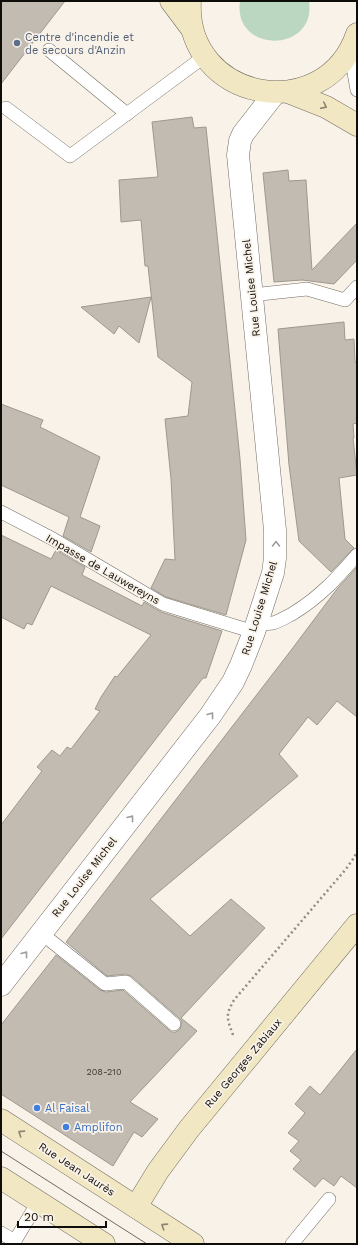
<svg xmlns="http://www.w3.org/2000/svg" width="358" height="1245" viewBox="0 0 358 1245" font-family="'Work Sans',sans-serif">
  <style>
    .green { fill: #bcd7c1 }
    .building { fill: #c2bbb2; stroke: #9f988f }
    .lines { fill: none; stroke-linecap: round; stroke-linejoin: round }
    .lane-casing { stroke: #726c64; stroke-width: 14 }
    .street-casing { stroke: #726c64; stroke-width: 23 }
    .secondary-casing { stroke: #726c64; stroke-width: 23 }
    .path { stroke: #918c84; stroke-width: 2.5; stroke-dasharray: 2 3; stroke-linecap: butt }
    .lane { stroke: #fff; stroke-width: 13 }
    .street { stroke: #fff; stroke-width: 22 }
    .secondary { stroke: #f2e7c3; stroke-width: 22 }
    .tram { stroke: #6e6a64; stroke-width: 1 }
    .oneway { stroke: #8c856f }
    .oneway2 { stroke: #9f9e9d }
    .service-dot { fill: #5c6f8a; stroke: #f9f2e8; stroke-width: 1.5 }
    .shop-dot { fill: #3f7fe0; stroke: #f9f2e8; stroke-width: 1.5 }
    .labels { text-anchor: middle; stroke-width: 3.5; stroke-linejoin: round; paint-order: stroke }
    .number-label { font-size: 9px; fill: #3c3833 }
    .service-label { font-size: 11px; fill: #4e5e75; stroke: #f9f2e8; text-anchor: start }
    .street-label { font-size: 11px; fill: #0f0d09; stroke: #f9f2e8 }
    .shop-label { font-size: 11px; fill: #366cbe; stroke: #f9f2e8; text-anchor: start }
  </style>
  <rect width="100%" height="100%" fill="#f9f2e8"/>
  <path class="green" d="M 240,1 L 309,1 C 317,54 232,54 240,1 Z"/>
  <g class="building">
    <path d="M 1,1 L 65,1 L 1,84 Z"/>
    <path d="M 192,117 L 194,128 L 206,127 L 240,459 L 246,540 L 226,615 L 166,597 L 151,588 L 165,559 L 175,560 L 171,479 L 165,419 L 188,416 L 192,382 L 158,357 L 148,266 L 145,266 L 141,220 L 121,222 L 119,180 L 158,177 L 152,122 Z"/>
    <path d="M 288,170 L 289,181 L 306,180 L 312,270 L 357,223 L 357,260 L 334,284 L 302,280 L 274,282 L 263,173 Z"/>
    <path d="M 151,297 L 139,343 L 119,326 L 114,334 L 81,307 Z"/>
    <path d="M 344,322 L 345,340 L 354,339 L 355,362 L 357,362 L 357,423 L 353,424 L 354,438 L 353,438 L 357,475 L 339,478 L 345,539 L 354,548 L 331,572 L 299,541 L 289,465 L 278,329 Z"/>
    <path d="M 1,404 L 43,420 L 40,427 L 100,457 L 80,517 L 100,526 L 91,552 L 63,536 L 69,517 L 1,485 Z"/>
    <path d="M 1,535 L 51,559 L 56,550 L 85,567 L 82,575 L 142,606 L 144,602 L 161,612 L 222,631 L 206,678 L 203,678 L 1,939 L 1,825 L 42,771 L 37,767 L 52,750 L 60,756 L 67,747 L 71,749 L 100,711 L 95,709 L 101,697 L 115,676 L 117,677 L 151,635 L 51,586 L 32,625 L 27,623 L 24,629 L 1,617 Z"/>
    <path d="M 357,567 L 357,717 L 337,701 L 317,725 L 308,717 L 279,754 L 298,776 L 150,899 L 190,936 L 231,899 L 265,928 L 181,1018 L 197,1031 L 130,1102 L 158,1119 L 142,1137 L 134,1132 L 113,1166 L 1,1094 L 1,1025 L 56,955 L 100,990 L 106,992 L 123,990 L 169,1030 L 172,1032 L 176,1032 L 180,1029 L 182,1022 L 179,1018 L 131,976 L 126,974 L 107,976 L 66,942 L 292,649 L 337,589 Z"/>
    <path d="M 357,1049 L 357,1188 L 341,1176 L 334,1186 L 323,1178 L 315,1187 L 293,1169 L 301,1160 L 290,1151 L 299,1141 L 288,1133 L 305,1113 L 295,1104 L 310,1086 L 320,1095 Z"/>
  </g>
  <g class="lines">
    <defs>
      <g id="lane">
        <path d="M 49,50 L 127,114"/>
        <path d="M 350,50 L 357,90"/>
        <path d="M 6,108 L 70,156 L 205,56"/>
        <path d="M 251,295 L 307,289 L 345,300 L 357,287"/>
        <path d="M 1,512 L 53,539 L 163,604 L 254,632"/>
        <path d="M 257,623 C 263,623 267,624 273,623 C 280,621 286,617 292,614 C 320,597 336,579 357,555"/>
        <path d="M 41,933 L 105,984 L 126,982 L 174,1024"/>
        <path d="M 1,1233 L 15,1241"/>
        <path d="M 13,1244 L 38,1202"/>
        <path d="M 292,1244 L 329,1199"/>
      </g>
      <path id="street" d="M 1,985 L 210,716 L 233,682 L 241,665 L 254,632 L 273,573 L 275,558 L 275,530 L 238,155 L 240,141 L 243,134 L 275,93"/>
      <g id="secondary">
        <path d="M 171,1 L 192,29"/>
        <path d="M 190,1 C 184,101 325,128 357,34"/>
        <path d="M 288,92 L 326,107 L 357,125"/>
        <path d="M 1,1120 L 193,1244"/>
        <path d="M 1,1178 L 104,1244"/>
        <path d="M 136,1207 L 158,1171 L 189,1129 L 357,925"/>
      </g>
    </defs>
    <use href="#lane" class="lane-casing"/>
    <use href="#street" class="street-casing"/>
    <use href="#secondary" class="secondary-casing"/>
    <path class="path" d="M 233,1035 C 227,1018 225,1016 234,1000 L 346,869 L 353,859 L 357,852"/>
    <use href="#lane" class="lane"/>
    <use href="#street" class="street"/>
    <use href="#secondary" class="secondary"/>
    <path class="tram" d="M 1,1151 L 147,1244"/>
  </g>
  <defs><path id="oneway-chevron" d="M-2-3.5L2.5 0L-2 3.5" fill="none" stroke-width="1.6" stroke-linecap="round" stroke-linejoin="round"/></defs>
  <g class="oneway">
    <use href="#oneway-chevron" transform="translate(324 106) rotate(26)"/>
    <use href="#oneway-chevron" transform="translate(21 1133) rotate(-147)"/>
    <use href="#oneway-chevron" transform="translate(164 1226) rotate(-147)"/>
  </g>
  <g class="oneway2">
    <use href="#oneway-chevron" transform="translate(276 544) rotate(-90)"/>
    <use href="#oneway-chevron" transform="translate(211 715) rotate(-53)"/>
    <use href="#oneway-chevron" transform="translate(131 818) rotate(-52)"/>
    <use href="#oneway-chevron" transform="translate(25 954) rotate(-52)"/>
  </g>
  <circle class="service-dot" cx="17" cy="43" r="4"/>
  <g class="shop-dot">
    <circle cx="37" cy="1108" r="4"/>
    <circle cx="66" cy="1127" r="4"/>
  </g>
  <g class="labels">
    <g class="number-label">
      <text x="104" y="1075">208-210</text>
    </g>
    <g class="service-label">
      <text x="25" y="41">Centre d'incendie et<tspan x="25" dy="13">de secours d'Anzin</tspan></text>
    </g>
    <g class="street-label">
      <text transform="translate(251 288) rotate(-96)" y="4">Rue Louise Michel</text>
      <text transform="translate(103 569) rotate(30)" y="4">Impasse de Lauwereyns</text>
      <text transform="translate(259 608) rotate(-73)" y="4">Rue Louise Michel</text>
      <text transform="translate(84 877) rotate(-52)" y="4">Rue Louise Michel</text>
      <text transform="translate(243 1063) rotate(-50)" y="4">Rue Georges Zabiaux</text>
      <text transform="translate(77 1169) rotate(33)" y="4">Rue Jean Jaurès</text>
    </g>
    <g class="shop-label">
      <text x="45" y="1112">Al Faisal</text>
      <text x="74" y="1131">Amplifon</text>
    </g>
  </g>
  <rect width="358" height="1245" fill="none" stroke="#0f0d09" stroke-width="4"/>
  <path d="M18 1221v6h88v-6" fill="none" stroke="#0f0d09" stroke-width="2"/>
  <text x="24" y="1221" font-size="12" fill="#0f0d09" stroke="#f9f2e8" stroke-width="3" paint-order="stroke">20 m</text>
</svg>
